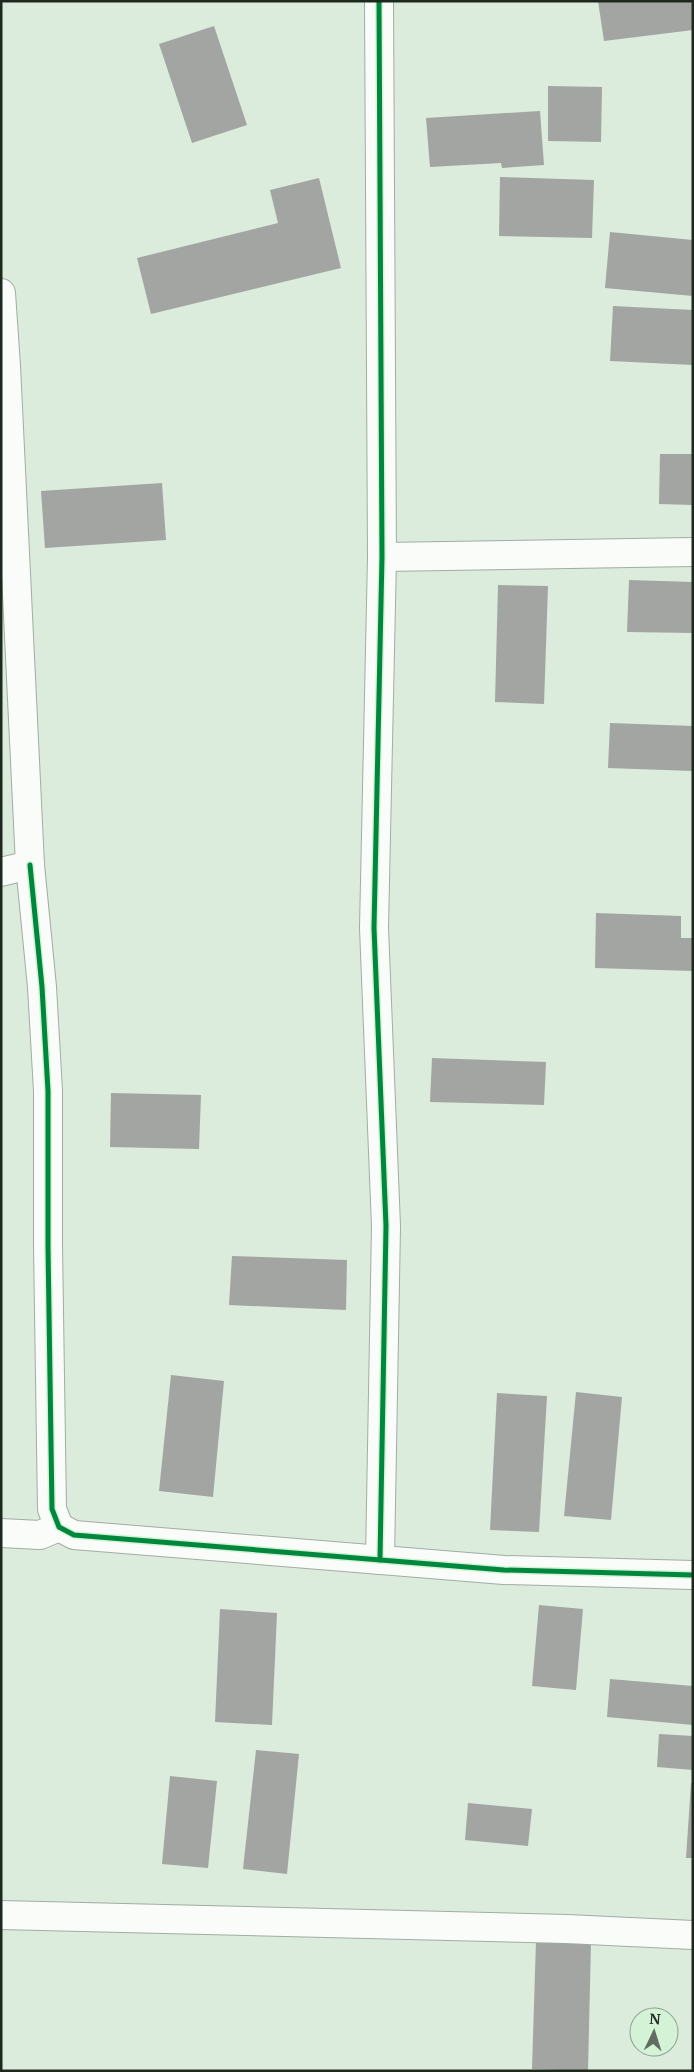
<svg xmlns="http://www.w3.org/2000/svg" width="694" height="2072" viewBox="0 0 694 2072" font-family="Merriweather,serif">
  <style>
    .building { fill: #a3a5a2 }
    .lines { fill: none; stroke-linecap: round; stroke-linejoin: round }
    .minor-casing { stroke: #a1ada2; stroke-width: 30 }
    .minor { stroke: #fafcfa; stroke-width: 28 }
    .cycleway-casing { stroke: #d4f2d6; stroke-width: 8 }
    .cycleway { stroke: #00873e; stroke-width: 5 }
  </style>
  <rect width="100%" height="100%" fill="#dbebdc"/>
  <g class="building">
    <path d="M 598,1 L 693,1 L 693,30 L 604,41 Z"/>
    <path d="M 214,26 L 247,125 L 192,143 L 159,44 Z"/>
    <path d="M 548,86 L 602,87 L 601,142 L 548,141 Z"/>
    <path d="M 540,111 L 544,165 L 502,168 L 501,163 L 430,167 L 426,118 Z"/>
    <path d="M 500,177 L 594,180 L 592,238 L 499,236 Z"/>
    <path d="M 319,178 L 341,268 L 151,314 L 137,258 L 278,223 L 270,190 Z"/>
    <path d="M 610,232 L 693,240 L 693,296 L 605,288 Z"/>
    <path d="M 613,306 L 693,310 L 693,365 L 610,361 Z"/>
    <path d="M 660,454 L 693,454 L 693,505 L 659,504 Z"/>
    <path d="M 162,483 L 166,540 L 45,548 L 41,491 Z"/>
    <path d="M 629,580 L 693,582 L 693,633 L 627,632 Z"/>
    <path d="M 498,585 L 548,586 L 544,704 L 495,702 Z"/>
    <path d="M 610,723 L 693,726 L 693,771 L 608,768 Z"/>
    <path d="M 596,913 L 681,916 L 681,938 L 693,938 L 693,971 L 595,968 Z"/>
    <path d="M 432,1058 L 546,1062 L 544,1105 L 430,1102 Z"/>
    <path d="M 111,1093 L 201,1095 L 199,1149 L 110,1147 Z"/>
    <path d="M 232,1256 L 347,1260 L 346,1310 L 229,1305 Z"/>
    <path d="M 171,1375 L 224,1381 L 213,1497 L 159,1491 Z"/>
    <path d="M 576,1392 L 622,1397 L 611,1520 L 564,1516 Z"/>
    <path d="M 497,1393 L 547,1396 L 539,1532 L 490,1530 Z"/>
    <path d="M 539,1605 L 583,1609 L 576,1690 L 532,1686 Z"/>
    <path d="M 220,1609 L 277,1613 L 272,1725 L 215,1722 Z"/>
    <path d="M 610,1679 L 693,1686 L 693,1725 L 607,1717 Z"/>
    <path d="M 659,1734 L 693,1736 L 693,1770 L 657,1767 Z"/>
    <path d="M 256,1750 L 299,1754 L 287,1874 L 243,1869 Z"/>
    <path d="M 170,1776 L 217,1781 L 208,1868 L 162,1864 Z"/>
    <path d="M 691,1783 L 693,1783 L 693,1858 L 686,1858 Z"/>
    <path d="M 468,1803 L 532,1809 L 528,1846 L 465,1840 Z"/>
    <path d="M 536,1940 L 591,1942 L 588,2071 L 532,2069 Z"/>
  </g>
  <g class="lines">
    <defs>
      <g id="minor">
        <path d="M 379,1 L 382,557 L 374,928 L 386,1226 L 380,1560"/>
        <path d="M 1,293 L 6,366 L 30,865 L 1,872"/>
        <path d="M 382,557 L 693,552"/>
        <path d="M 30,865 L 42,987 L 48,1091 L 48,1246 L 52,1509 L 59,1527 L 74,1535 L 504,1570 L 693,1575"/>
        <path d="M 1,1533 L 40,1535 L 59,1527"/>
        <path d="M 1,1915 L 567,1929 L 693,1935"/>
      </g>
    </defs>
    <use href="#minor" class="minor-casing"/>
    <use href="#minor" class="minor"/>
    <defs>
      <g id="cycleway">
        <path d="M 379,1 L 382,557 L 374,928 L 386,1226 L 380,1560"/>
        <path d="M 30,865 L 42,987 L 48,1091 L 48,1246 L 52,1509 L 59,1527 L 74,1535 L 504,1570 L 693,1575"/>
      </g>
    </defs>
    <use href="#cycleway" class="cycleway-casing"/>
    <use href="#cycleway" class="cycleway"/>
  </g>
  <rect width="694" height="2072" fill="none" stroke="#1e291e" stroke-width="5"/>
  <g transform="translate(654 2032) rotate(4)"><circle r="24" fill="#d4f2d6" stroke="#8ba28c"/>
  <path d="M0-4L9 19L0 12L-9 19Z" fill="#606d60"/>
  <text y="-8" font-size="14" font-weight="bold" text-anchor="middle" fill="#1e291e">N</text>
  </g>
</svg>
